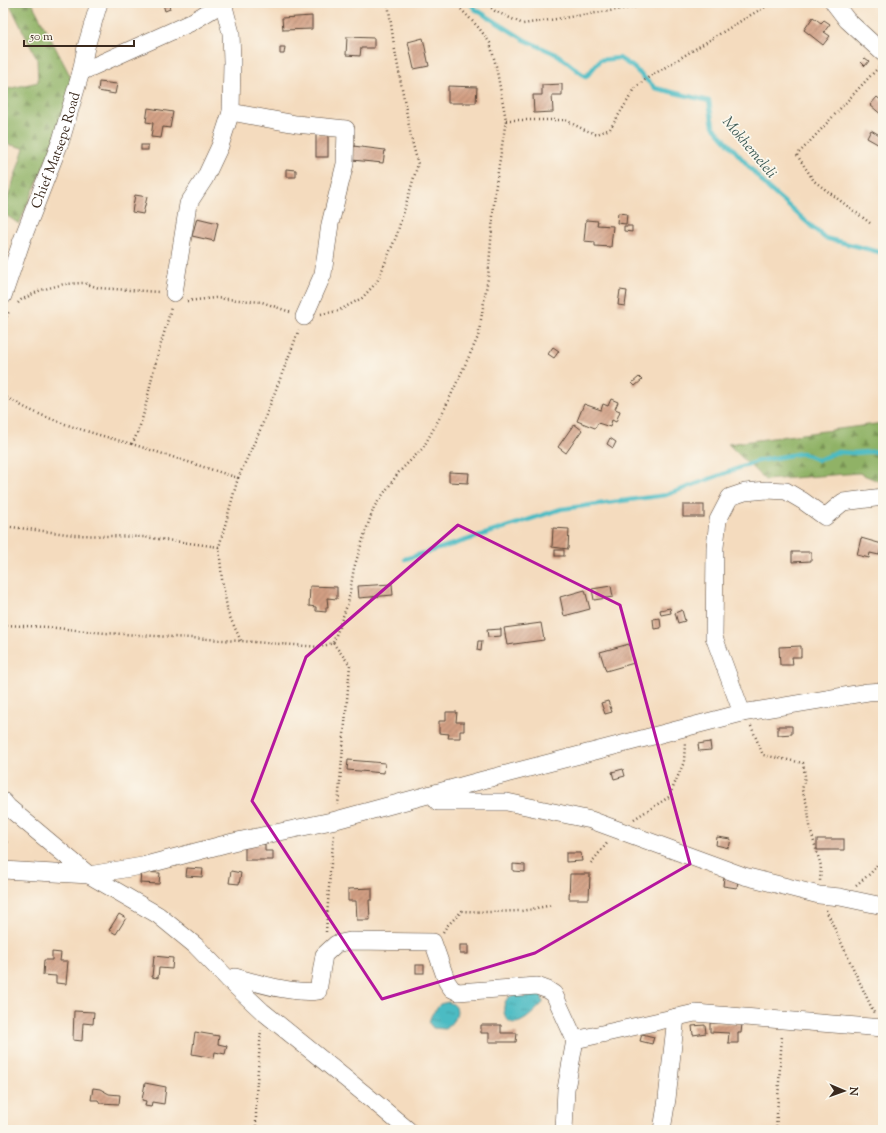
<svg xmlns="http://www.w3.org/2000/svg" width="886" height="1133" viewBox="0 0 886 1133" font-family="'Sorts Mill Goudy',serif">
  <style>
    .forest { fill: url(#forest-firs); stroke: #666e42 }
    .water { fill: url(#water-ripples); stroke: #447270 }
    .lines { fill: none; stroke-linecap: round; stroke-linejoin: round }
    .stream { stroke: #4cbbc3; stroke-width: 4.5 }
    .building { fill: url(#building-hatch) }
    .minor-casing { stroke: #574536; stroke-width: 18 }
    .path { stroke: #574536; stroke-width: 2.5; stroke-dasharray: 1 3; stroke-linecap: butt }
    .minor { stroke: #fff; stroke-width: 17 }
    .marked { fill: none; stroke: #b5179e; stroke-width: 3; stroke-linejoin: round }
    .labels { text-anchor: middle; stroke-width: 3.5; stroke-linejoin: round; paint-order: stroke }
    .street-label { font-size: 14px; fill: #3b2a1e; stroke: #fbf7ec }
    .water-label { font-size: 15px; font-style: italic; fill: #415d58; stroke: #fbf7ec }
  </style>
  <defs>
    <pattern id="forest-firs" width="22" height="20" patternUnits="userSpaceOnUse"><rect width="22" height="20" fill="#90b266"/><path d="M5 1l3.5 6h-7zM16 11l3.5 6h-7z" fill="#779153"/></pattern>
    <pattern id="water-ripples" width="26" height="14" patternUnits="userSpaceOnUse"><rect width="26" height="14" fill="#4cbbc3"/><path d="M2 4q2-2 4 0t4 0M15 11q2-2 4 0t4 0" fill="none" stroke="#40989e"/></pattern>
    <pattern id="building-hatch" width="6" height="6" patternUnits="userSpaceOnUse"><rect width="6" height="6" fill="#d29f83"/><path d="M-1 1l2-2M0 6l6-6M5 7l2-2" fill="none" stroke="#ac826b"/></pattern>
  </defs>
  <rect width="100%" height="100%" fill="#fbf7ec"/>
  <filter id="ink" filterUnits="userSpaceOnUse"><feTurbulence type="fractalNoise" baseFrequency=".025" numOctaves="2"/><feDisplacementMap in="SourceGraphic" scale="8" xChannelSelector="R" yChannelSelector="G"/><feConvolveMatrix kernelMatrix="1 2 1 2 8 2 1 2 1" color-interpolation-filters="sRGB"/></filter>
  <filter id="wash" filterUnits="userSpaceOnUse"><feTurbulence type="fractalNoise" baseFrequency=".012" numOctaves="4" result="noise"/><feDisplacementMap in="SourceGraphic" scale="16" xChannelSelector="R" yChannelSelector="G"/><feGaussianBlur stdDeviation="0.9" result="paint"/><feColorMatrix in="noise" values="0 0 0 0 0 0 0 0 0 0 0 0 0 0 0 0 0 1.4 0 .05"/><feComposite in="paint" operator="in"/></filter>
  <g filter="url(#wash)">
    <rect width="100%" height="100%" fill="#f4dbbe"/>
    <g class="forest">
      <path d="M 9,3 L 32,3 L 74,83 L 52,148 L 19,224 L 3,213 L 24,148 L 3,143 L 3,90 L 38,82 L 37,59 Z"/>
      <path d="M 883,423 L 883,483 L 859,473 L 765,480 L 728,444 Z"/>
    </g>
    <g class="water">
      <path d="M 533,992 L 542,996 L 543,1003 C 536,1009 527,1021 516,1023 C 503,1024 500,1004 509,997 C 515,993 526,993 533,992 Z"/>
      <path d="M 448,1002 C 465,1007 454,1022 445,1029 L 433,1028 L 429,1023 C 431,1012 435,1012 440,1004 Z"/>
    </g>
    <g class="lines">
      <g class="stream">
        <path d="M 470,3 L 475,9 L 525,40 L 558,55 L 586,77 L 600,60 L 619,58 L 633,67 L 655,88 L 709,101 L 713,126 L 768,188 L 825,238 L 883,253"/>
        <path d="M 405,559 L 467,540 L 561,509 L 666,495 L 758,461 L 802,453 L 818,460 L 837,452 L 854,453 L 883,451"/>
      </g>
    </g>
    <g id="blocks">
      <g class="building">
        <path d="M 166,3 L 168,3 L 170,9 L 165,11 L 163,4 Z"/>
        <path d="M 312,16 L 312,29 L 283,30 L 282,18 Z"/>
        <path d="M 813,17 L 821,23 L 824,20 L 830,24 L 824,32 L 830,36 L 823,45 L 804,30 Z"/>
        <path d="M 347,37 L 374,38 L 374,48 L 361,48 L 360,56 L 346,55 Z"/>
        <path d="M 423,38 L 429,66 L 414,69 L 408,42 Z"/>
        <path d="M 280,47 L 285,47 L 284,54 L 280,54 Z"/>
        <path d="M 865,58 L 869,61 L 865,66 L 861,62 Z"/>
        <path d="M 99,82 L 117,84 L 115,94 L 98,91 Z"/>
        <path d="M 562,84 L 562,95 L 552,95 L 553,112 L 534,113 L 533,95 L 542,95 L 542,85 Z"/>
        <path d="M 448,86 L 477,87 L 476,103 L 448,103 Z"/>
        <path d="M 877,97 L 883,102 L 883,116 L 870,105 Z"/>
        <path d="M 148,108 L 173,112 L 170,128 L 163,127 L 161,138 L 151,137 L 153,123 L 146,122 Z"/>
        <path d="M 871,130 L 883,137 L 883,147 L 867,138 Z"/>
        <rect x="316" y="134" width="12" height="23"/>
        <rect x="141" y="145" width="7" height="5"/>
        <path d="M 353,146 L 385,150 L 383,163 L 352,160 Z"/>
        <path d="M 286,169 L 296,170 L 296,177 L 286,177 Z"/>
        <path d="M 135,195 L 147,197 L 143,214 L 132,212 Z"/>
        <path d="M 618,213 L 627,214 L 626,224 L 617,223 Z"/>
        <path d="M 197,218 L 218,223 L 214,241 L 192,236 Z"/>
        <path d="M 586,220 L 598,221 L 597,225 L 613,226 L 611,247 L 595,246 L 595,242 L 584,241 Z"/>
        <path d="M 624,226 L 632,226 L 632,232 L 624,231 Z"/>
        <path d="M 620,290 L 627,291 L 625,306 L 618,305 Z"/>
        <path d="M 553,347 L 559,351 L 554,358 L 548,354 Z"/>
        <path d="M 639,377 L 642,380 L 635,386 L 632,383 Z"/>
        <path d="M 611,399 L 618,402 L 615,409 L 620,411 L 616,422 L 612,420 L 610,427 L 598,423 L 595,428 L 577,421 L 584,404 L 601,410 L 603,404 L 608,406 Z"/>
        <path d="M 574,424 L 582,430 L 566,453 L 558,447 Z"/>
        <path d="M 610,438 L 616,442 L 613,448 L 607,444 Z"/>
        <path d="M 449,472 L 469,473 L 468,483 L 449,482 Z"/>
        <rect x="683" y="505" width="21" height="12"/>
        <path d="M 553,528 L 569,529 L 568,549 L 552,547 Z"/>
        <path d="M 861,538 L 882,544 L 879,555 L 870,553 L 869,558 L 857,555 Z"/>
        <rect x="555" y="550" width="9" height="6"/>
        <path d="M 792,552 L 811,552 L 811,561 L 792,562 Z"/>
        <path d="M 392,584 L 393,595 L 359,598 L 358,586 Z"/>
        <path d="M 310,586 L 337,587 L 337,599 L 327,598 L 328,607 L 326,607 L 326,612 L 316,611 L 316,607 L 309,606 Z"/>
        <path d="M 611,586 L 613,597 L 594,600 L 592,589 Z"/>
        <path d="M 585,590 L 590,609 L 564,616 L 560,597 Z"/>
        <path d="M 670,608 L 671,613 L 661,615 L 660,610 Z"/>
        <path d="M 682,610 L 685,621 L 678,623 L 675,613 Z"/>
        <path d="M 660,618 L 661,628 L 654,629 L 653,619 Z"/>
        <path d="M 541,623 L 544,640 L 507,645 L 504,628 Z"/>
        <path d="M 501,629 L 501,636 L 488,637 L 487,630 Z"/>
        <path d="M 478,641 L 482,641 L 481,651 L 477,650 Z"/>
        <path d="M 629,644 L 634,663 L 606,671 L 600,652 Z"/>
        <path d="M 801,646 L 801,657 L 792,657 L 793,665 L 780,665 L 779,647 Z"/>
        <path d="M 608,701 L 612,712 L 605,714 L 601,703 Z"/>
        <path d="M 446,712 L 457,712 L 456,722 L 464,722 L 464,731 L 460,731 L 460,738 L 448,738 L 449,734 L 439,733 L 439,721 L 446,721 Z"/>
        <path d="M 778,726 L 792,726 L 792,734 L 778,735 Z"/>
        <path d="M 710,742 L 711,750 L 699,751 L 698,744 Z"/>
        <path d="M 348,760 L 385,763 L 384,773 L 347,770 Z"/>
        <path d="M 623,769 L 625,776 L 614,779 L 612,772 Z"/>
        <path d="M 717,837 L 731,839 L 729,848 L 716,845 Z"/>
        <rect x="817" y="839" width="27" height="11"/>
        <rect x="3" y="842" width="4" height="8"/>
        <path d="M 265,844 L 265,851 L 273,851 L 273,860 L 245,860 L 245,845 Z"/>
        <path d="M 566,853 L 581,853 L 582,861 L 566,862 Z"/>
        <path d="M 513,864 L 525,865 L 525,872 L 513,871 Z"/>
        <path d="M 187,868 L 203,869 L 202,877 L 186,876 Z"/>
        <path d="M 231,871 L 241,873 L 239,884 L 229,883 Z"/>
        <path d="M 141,872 L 160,873 L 159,884 L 140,883 Z"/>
        <path d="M 570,874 L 590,874 L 589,899 L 569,899 Z"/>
        <path d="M 724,877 L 738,879 L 737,888 L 723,886 Z"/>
        <path d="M 372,888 L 372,900 L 369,900 L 370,920 L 357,920 L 356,901 L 348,901 L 348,889 Z"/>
        <path d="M 119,914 L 126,918 L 116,934 L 109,930 Z"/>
        <rect x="460" y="945" width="8" height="9"/>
        <path d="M 52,952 L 61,953 L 60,961 L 68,961 L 66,984 L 56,983 L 56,976 L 43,975 L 44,960 L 52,960 Z"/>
        <path d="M 154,956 L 173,958 L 172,969 L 159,968 L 158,978 L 152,977 Z"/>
        <rect x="416" y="965" width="8" height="8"/>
        <path d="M 74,1011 L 94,1012 L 93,1024 L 83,1023 L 82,1041 L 73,1040 Z"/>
        <path d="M 710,1023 L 742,1024 L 741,1033 L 738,1033 L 738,1043 L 728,1043 L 729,1033 L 710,1032 Z"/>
        <path d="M 481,1025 L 501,1025 L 501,1033 L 517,1033 L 516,1042 L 489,1042 L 489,1033 L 481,1033 Z"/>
        <path d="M 705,1025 L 706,1033 L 693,1035 L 692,1026 Z"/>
        <path d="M 195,1032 L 219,1036 L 218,1044 L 227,1046 L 225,1054 L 215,1052 L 214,1058 L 192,1054 Z"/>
        <path d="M 642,1034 L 654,1037 L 652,1044 L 640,1041 Z"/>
        <path d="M 145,1083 L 166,1087 L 164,1104 L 152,1102 L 151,1107 L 145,1106 L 146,1101 L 142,1100 Z"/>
        <path d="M 93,1088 L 100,1089 L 109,1094 L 120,1095 L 119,1104 L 100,1103 L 98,1100 L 91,1100 Z"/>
      </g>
    </g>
  </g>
  <g filter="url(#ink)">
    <use href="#blocks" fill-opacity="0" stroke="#574536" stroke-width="1"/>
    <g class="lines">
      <defs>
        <g id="minor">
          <path d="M 834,3 L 847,20 L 883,53"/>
          <path d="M 81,72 L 190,23 L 223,3"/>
          <path d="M 231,112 L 296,124 L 346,129 L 345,164 L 330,224 L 323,274 L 304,317"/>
          <path d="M 174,293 L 188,204 L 205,178 L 220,146 L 231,112 L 232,62 L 231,33 L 223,3"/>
          <path id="s1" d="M 3,296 L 22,240 L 61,140 L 81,72 L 86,47 L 99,3"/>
          <path d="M 742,713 L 714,637 L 715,547 L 718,520 L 730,497 L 745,492 L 767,490 L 786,491 L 803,501 L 825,517 L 843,502 L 883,497"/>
          <path d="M 433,794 L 438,802 L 507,802 L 591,820 L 744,876 L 819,895 L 840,897 L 883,906"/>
          <path d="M 3,801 L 8,807 L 89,875 L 158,915 L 196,946 L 229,980 L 262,1011 L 377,1104 L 408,1130"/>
          <path d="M 3,870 L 89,875 L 142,866 L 233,842 L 336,820 L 483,780 L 742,713 L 868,692 L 883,691"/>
          <path d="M 229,980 L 235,977 C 261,984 293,994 318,991 L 324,955 L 336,944 L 350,941 L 433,942 L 447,982 L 452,989 L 458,992 L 537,986 L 548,990 L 554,994 L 575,1040"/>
          <path d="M 564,1130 L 566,1089 L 575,1040 L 695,1013 L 883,1028"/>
          <path d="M 662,1130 L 667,1099 L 676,1017"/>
        </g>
      </defs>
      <use href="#minor" class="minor-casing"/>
      <g class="path">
        <path d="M 485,3 L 495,11 L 523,24 L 662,3"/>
        <path d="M 506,120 L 565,120 L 585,130 L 597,134 L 610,129 L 636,87 L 646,79 L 749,16 L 772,3"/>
        <path d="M 870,223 L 814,181 L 797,155 C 825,126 851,96 879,67"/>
        <path d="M 187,301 L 215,298 L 262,302 L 290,312"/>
        <path d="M 18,303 L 21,300 L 41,290 L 64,284 L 84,283 L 99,288 L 159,292"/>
        <path d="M 321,314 L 338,311 L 362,298 L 377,282 L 396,237 L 418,164 L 411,137 L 394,45 L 388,3"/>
        <path d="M 3,324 L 9,311"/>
        <path d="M 3,396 C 12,400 21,406 30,410 C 63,425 98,435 132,444"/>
        <path d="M 238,478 L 261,428 L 299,330"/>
        <path d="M 3,526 L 75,535 L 144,537 L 219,547 L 238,478 L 132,444 C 144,422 147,397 153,373 C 158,351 166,329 171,307"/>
        <path d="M 219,547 L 222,579 L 228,613 L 241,641"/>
        <path d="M 3,625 L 47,627 L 105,633 L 241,641 L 320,647 L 333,643 L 348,603 L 354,568 L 364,536 L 374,507 L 399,472 L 423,448 L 445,408 L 478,337 L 488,278 L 495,191 L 506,120 L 496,66 L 490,43 L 479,28 L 455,3"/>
        <path d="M 333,643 L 350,665 L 338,805"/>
        <path d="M 751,726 L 763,755 L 803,763 L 805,776 L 802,790 L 807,805 L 811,832 L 821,866 L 820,881"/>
        <path d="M 634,819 L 669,797 L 684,762 L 685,743"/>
        <path d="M 591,863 L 608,842"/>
        <path d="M 856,885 L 871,873 L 883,857"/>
        <path d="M 826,910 L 874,1013"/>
        <path d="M 326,932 L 330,873 L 334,835"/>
        <path d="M 443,932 L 447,926 L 462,911 L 487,912 L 521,911 L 553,905"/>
        <path d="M 256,1130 L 256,1095 L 261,1030"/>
        <path d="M 776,1130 L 782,1035"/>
      </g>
      <use href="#minor" class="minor"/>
    </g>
  </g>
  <path class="marked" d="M 458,525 L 620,605 L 690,864 L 535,953 L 382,999 L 252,801 L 306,657 Z"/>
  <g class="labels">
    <g class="street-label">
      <text dy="5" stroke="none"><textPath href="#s1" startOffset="155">Chief Matsepe Road</textPath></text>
    </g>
    <g class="water-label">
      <text transform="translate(750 147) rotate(50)" y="5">Mokhemeleli</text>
    </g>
  </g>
  <rect width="886" height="1133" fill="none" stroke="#fbf7ec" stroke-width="16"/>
  <g transform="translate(844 1091) rotate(92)" stroke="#fbf7ec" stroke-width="3" paint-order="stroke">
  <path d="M0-3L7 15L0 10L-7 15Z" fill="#3b2a1e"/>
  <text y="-6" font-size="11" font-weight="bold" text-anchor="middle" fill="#3b2a1e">N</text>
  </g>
  <path d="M24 40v6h110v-6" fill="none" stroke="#3b2a1e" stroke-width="2"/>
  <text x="30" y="40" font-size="12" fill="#3b2a1e" stroke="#fbf7ec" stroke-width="3" paint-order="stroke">50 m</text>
</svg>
